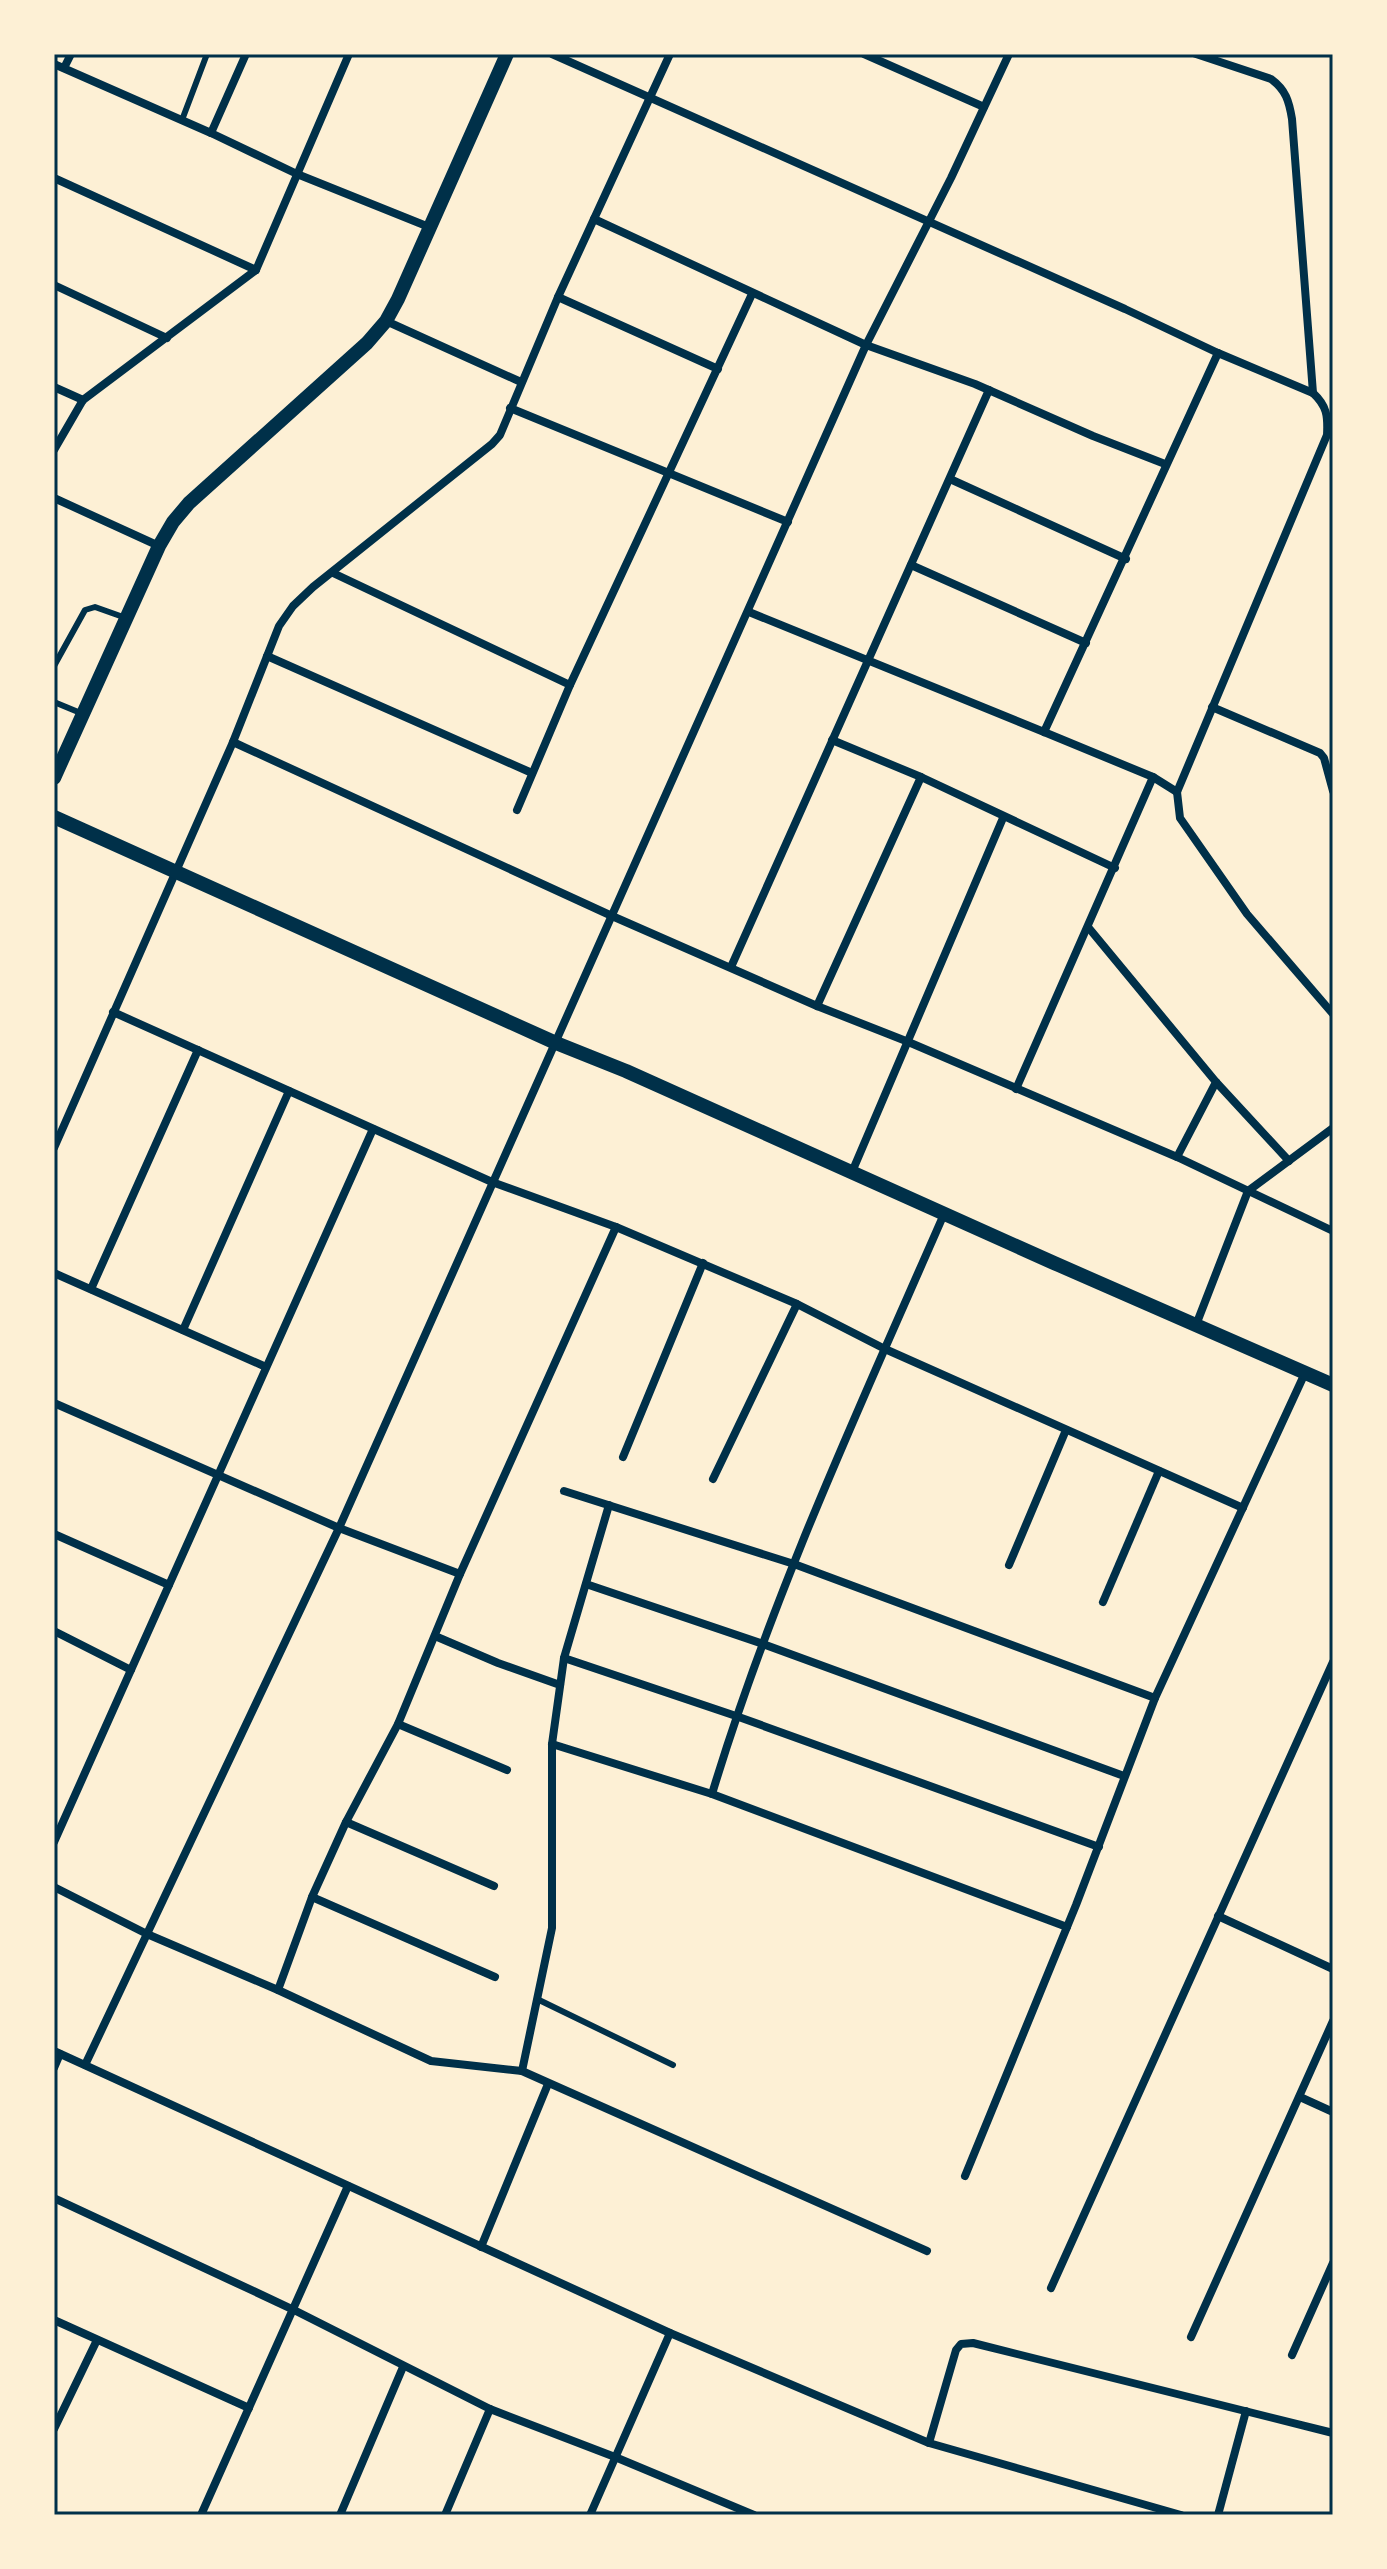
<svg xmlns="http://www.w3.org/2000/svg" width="1387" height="2569" viewBox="0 0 1387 2569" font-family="'Exo 2',sans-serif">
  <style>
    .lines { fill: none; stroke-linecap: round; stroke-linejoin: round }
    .service { stroke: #003049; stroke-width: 6 }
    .minor { stroke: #003049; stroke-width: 8 }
    .tertiary { stroke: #003049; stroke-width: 14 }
    .neatline { fill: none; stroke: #003049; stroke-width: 3 }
  </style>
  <rect width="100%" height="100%" fill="#fdf0d5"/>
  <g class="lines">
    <g class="service">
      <path d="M 182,120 L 207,54"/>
      <path d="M 54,666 L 85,610 L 95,607 L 126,618"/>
      <path d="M 54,702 L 83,714"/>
      <path d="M 537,1999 L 673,2065"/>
    </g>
    <g class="minor">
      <path d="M 552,54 L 1125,309 L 1218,353 L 1313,393 C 1327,406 1328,416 1327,435 L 1177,792 L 1180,818 L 1247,914 L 1333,1014"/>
      <path d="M 864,54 L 984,107"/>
      <path d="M 1196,54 L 1271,79 C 1286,90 1289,101 1292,119 L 1313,393"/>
      <path d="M 54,64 L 211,133 L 297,174 L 429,227"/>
      <path d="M 64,68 L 71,54"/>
      <path d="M 211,133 L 246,54"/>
      <path d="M 54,178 L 256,270"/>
      <path d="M 594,219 L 866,345 L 975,384 L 1093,436 L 1165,464"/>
      <path d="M 54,285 L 167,338"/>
      <path d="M 558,297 L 718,369"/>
      <path d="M 386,321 L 521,382"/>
      <path d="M 54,387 L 83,400"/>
      <path d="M 510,408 L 788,522"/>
      <path d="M 54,450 L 83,400 L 256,270 L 349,54"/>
      <path d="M 950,479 L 1126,559"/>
      <path d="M 54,498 L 159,546"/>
      <path d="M 911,565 L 1086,643"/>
      <path d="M 333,573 L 570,685"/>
      <path d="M 749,612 L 1044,732 L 1153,777 L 1177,792"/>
      <path d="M 267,656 L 532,773"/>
      <path d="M 1212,707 L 1320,753 L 1324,758 L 1333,791"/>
      <path d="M 1044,732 L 1218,353"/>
      <path d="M 832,740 L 921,777 L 1115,868"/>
      <path d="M 233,742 L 612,916 L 817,1006 L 906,1041 L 1177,1157 L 1333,1231"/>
      <path d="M 517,810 L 570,685 L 752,294"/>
      <path d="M 1088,927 L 1216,1082 L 1289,1161"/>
      <path d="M 731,967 L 989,390"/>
      <path d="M 817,1006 L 921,777"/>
      <path d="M 113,1012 L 492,1182 L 616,1227 L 797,1304 L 885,1349 L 1243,1508"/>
      <path d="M 1016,1089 L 1153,777"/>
      <path d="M 54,1148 L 233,742 L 279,626 L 293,606 L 313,587 L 492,444 L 500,435 L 558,297 L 670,54"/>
      <path d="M 1177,1157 L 1216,1082"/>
      <path d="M 852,1172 L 1003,818"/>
      <path d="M 54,1273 L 266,1367"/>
      <path d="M 91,1289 L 198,1050"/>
      <path d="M 1196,1325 L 1248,1191 L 1333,1128"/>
      <path d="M 183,1330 L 289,1091"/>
      <path d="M 54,1403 L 339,1528 L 460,1574"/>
      <path d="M 623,1457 L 703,1263"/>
      <path d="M 713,1479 L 797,1304"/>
      <path d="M 564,1491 L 794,1564 L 1155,1698"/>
      <path d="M 54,1534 L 169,1585"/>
      <path d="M 1009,1565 L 1066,1430"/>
      <path d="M 586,1584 L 763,1644 L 1124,1776"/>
      <path d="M 1103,1602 L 1159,1471"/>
      <path d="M 54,1631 L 131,1670"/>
      <path d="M 435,1636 L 498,1663 L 560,1685"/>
      <path d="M 564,1658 L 736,1716 L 1099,1847"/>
      <path d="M 398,1724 L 507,1770"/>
      <path d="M 552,1744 L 712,1794 L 1067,1927"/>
      <path d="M 712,1794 C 772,1595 861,1404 944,1214"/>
      <path d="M 346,1822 L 494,1886"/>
      <path d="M 54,1842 L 373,1129"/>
      <path d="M 54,1887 L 147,1934 L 278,1990 L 431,2061 L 522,2071 L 927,2251"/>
      <path d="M 312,1897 L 495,1977"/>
      <path d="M 1218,1916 L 1333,1969"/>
      <path d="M 278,1990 L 312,1897 L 346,1822 L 398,1724 L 460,1574 L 616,1227"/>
      <path d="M 54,2051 L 670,2333 L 929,2443 L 1181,2515"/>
      <path d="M 85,2065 L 339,1528 L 866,345 L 951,178 L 1009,54"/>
      <path d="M 54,2068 L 60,2054"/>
      <path d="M 522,2071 L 552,1928 L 552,1744 L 564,1658 L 609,1505"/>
      <path d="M 1300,2097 L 1333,2112"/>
      <path d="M 965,2176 L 1076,1905 L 1155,1698 L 1305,1373"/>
      <path d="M 54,2198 L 292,2309 L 490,2409 L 615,2457 L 754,2515"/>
      <path d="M 481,2247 L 548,2084"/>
      <path d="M 1051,2288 L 1333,1662"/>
      <path d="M 54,2320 L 249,2408"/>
      <path d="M 1191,2337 L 1333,2021"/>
      <path d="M 1292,2355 L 1333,2263"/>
      <path d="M 54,2429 L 97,2340"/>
      <path d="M 929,2443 L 956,2350 L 961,2344 L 973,2343 L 1333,2433"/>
      <path d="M 201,2515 L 348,2186"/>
      <path d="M 340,2515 L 403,2367"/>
      <path d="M 445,2515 L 490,2409"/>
      <path d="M 590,2515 L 670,2333"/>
      <path d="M 1218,2515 L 1246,2411"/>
    </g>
    <g class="tertiary">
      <path d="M 54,778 L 159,546 L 173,522 L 189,503 L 367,343 L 386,321 L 398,299 L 507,54"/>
      <path d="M 54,817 L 556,1043 L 626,1071 L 1054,1263 L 1333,1385"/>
    </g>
  </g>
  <rect width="1387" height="2569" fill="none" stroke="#fdf0d5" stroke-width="112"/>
  <rect x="56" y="56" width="1275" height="2457" class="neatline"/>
</svg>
